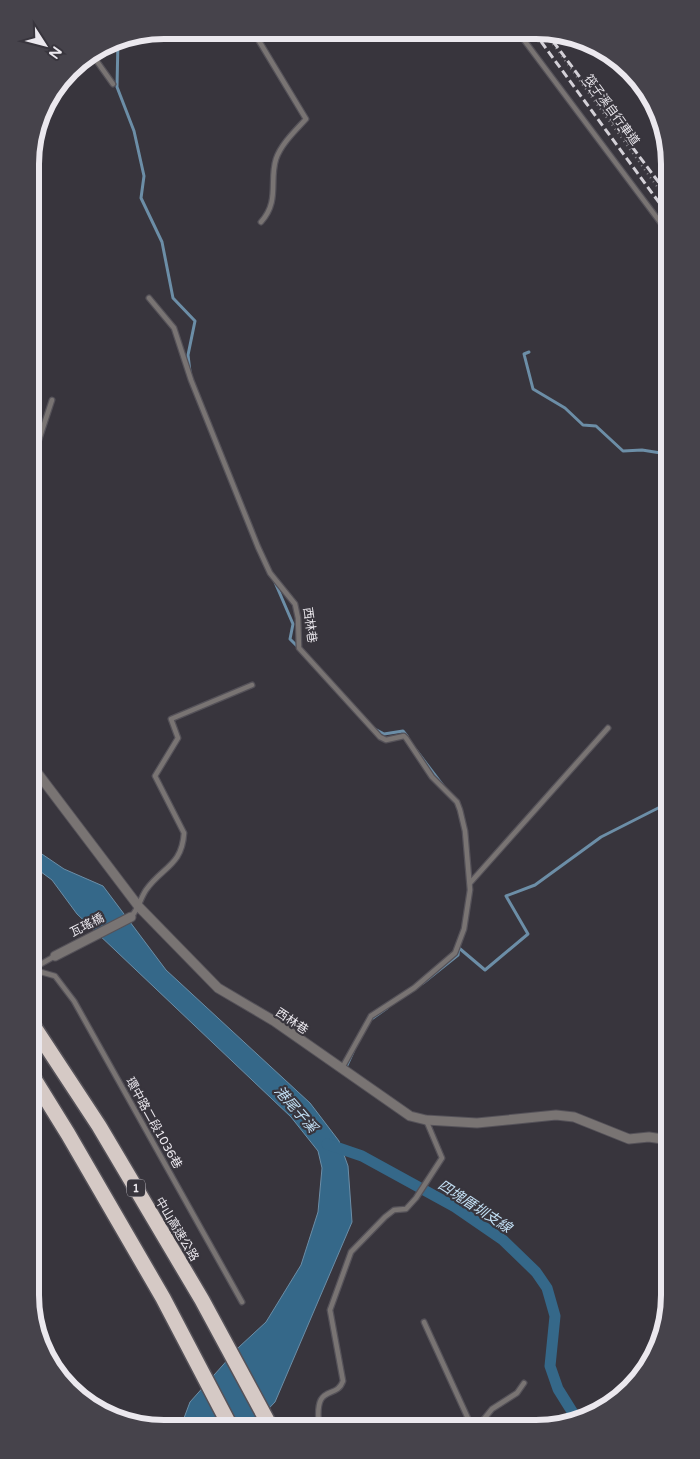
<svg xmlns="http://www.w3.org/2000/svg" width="700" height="1459" viewBox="0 0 700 1459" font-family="'Varela Round','Noto Sans TC',sans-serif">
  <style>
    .water { fill: #356889; stroke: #6c8ea7 }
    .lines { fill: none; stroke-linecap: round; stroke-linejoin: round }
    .stream { stroke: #6c8ea7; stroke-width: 3 }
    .canal { stroke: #356889; stroke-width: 11 }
    .service-casing { stroke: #555259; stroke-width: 7 }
    .minor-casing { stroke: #555259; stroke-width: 11 }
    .motorway-casing { stroke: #555259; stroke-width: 18 }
    .path { stroke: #87848b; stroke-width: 2; stroke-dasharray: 1 4; stroke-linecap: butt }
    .service { stroke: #797473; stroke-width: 4.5 }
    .minor { stroke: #797473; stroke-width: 9 }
    .motorway { stroke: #d5c9c5; stroke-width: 15 }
    .rail { stroke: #d3d0d7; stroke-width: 3; stroke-dasharray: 8 4; stroke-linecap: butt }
    .labels { text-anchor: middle; stroke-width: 4.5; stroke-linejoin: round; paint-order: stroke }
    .shield { fill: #38353d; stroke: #b5b2b9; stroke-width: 1 }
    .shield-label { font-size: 11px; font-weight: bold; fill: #ebe8ee }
    .street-label { font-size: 12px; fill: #ebe8ee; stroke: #38353d }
    .water-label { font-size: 14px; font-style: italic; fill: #c3e0f5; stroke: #38353d }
    .rim { fill: none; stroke: #ebe8ee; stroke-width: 6 }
  </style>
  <rect width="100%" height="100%" fill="#38353d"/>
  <path class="water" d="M 33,848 L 64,869 L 103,886 L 166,970 L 310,1103 L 339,1141 L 348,1166 L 352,1222 L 275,1402 L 252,1426 L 181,1426 L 190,1402 L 239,1347 L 266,1322 L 301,1265 L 318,1212 L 322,1168 L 318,1151 L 291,1117 L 77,914 L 52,880 L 33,866 Z"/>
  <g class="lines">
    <g class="stream">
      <path d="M 118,39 L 117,87 L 134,131 L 144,176 L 141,198 L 162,242 L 173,298 L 195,321 L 188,355 L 190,372"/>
      <path d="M 529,352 L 524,354 L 533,389 L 565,408 L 583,425 L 596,426 L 623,451 L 642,450 L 667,454"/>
      <path d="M 274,580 L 293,624 L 290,639 L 299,648"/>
      <path d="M 373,728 L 384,734 L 403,731 L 407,736"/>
      <path d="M 416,750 L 444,787"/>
      <path d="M 459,948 L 485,970 L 528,934 L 506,896 L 535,885 L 601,837 L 668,803"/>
      <path d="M 423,983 L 458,955 L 459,946"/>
      <path d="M 370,1020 L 387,1008"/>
      <path d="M 347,1065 L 353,1052"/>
    </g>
    <path class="canal" d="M 327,1144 L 362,1156 L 455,1207 L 503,1240 L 536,1272 L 547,1288 L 555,1316 L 550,1366 L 558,1389 L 578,1421"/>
    <defs>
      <g id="service">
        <path d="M 253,31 L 306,119 C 296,130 281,144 276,159 C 269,181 280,201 261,222"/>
        <path d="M 518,32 L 666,230"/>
        <path d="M 91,53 L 113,84"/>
        <path d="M 149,298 L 174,328 L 191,380 L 258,547 L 270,573 L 295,604 L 298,618 L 299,648 L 380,737 L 386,740 L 404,736 L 406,738 L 432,777 L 457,802 L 460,810 L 465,831 L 470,890 L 464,929 L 455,953 L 414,988 L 371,1016 L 342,1068"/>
        <path d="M 32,461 L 52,400"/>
        <path d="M 470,883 L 608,728"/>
        <path d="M 131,917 C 139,908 140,899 146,890 C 162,867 182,866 184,833 L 155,776 L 178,738 L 171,719 L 252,685"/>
        <path d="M 34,968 L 55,956"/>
        <path d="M 34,970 L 55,976 L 74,1001 L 242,1302"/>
        <path d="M 424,1322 L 471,1425"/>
        <path d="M 479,1425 L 492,1409 L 517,1393 L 524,1383"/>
        <path d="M 275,1426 L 282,1423 L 289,1426"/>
        <path d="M 319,1426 C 314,1381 336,1401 343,1381 L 330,1310 L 351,1252 L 385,1217 L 394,1210 L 406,1209 L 416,1198 L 442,1158 L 426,1120"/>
      </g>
      <g id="minor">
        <path d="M 33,767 L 139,907 L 218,988 L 274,1021 L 410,1116 L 426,1120 L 477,1123 L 556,1115 L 574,1117 L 629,1139 L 649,1137 L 669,1140"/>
        <path d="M 55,956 L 131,917"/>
      </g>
      <g id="motorway">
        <path d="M 34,1027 L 99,1126 L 202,1300 L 270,1426"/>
        <path d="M 34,1079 L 68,1134 L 163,1298 L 230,1426"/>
      </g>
    </defs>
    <use href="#service" class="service-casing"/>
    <use href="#minor" class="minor-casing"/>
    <use href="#motorway" class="motorway-casing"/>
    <path class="path" d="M 544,32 L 666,199"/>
    <use href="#service" class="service"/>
    <use href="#minor" class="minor"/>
    <use href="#motorway" class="motorway"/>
    <g class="rail">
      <path d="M 534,32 L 666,212"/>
      <path d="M 546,32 L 666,192"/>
    </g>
  </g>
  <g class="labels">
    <rect class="shield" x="127" y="1179.5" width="18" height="17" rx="4"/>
    <g class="shield-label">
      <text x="136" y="1192">1</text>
    </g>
    <g class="street-label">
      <text transform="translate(612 110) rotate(54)" y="4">筏子溪自行車道</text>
      <text transform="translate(310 625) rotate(82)" y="4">西林巷</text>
      <text transform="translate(87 925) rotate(-27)" y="4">瓦瑤橋</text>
      <text transform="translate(292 1021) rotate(34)" y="4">西林巷</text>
      <text transform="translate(154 1123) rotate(61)" y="4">環中路二段1036巷</text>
      <text transform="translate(177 1229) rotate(59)" y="4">中山高速公路</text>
    </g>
    <g class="water-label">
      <text transform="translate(296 1109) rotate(49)" y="5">港尾子溪</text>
      <text transform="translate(475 1206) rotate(33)" y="5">四塊厝圳支線</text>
    </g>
  </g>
  <path d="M0 0H700V1459H0ZM164 39H536A125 125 0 0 1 661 164V1295A125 125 0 0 1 536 1420H164A125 125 0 0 1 39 1295V164A125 125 0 0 1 164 39Z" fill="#46434b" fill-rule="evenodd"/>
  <path class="rim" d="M164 39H536A125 125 0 0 1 661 164V1295A125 125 0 0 1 536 1420H164A125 125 0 0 1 39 1295V164A125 125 0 0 1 164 39Z"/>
  <g transform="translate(45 45) rotate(126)" stroke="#38353d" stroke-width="4" paint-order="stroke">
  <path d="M0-4L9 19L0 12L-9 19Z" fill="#ebe8ee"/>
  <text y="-8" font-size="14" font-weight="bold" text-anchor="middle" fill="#ebe8ee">N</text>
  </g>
</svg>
